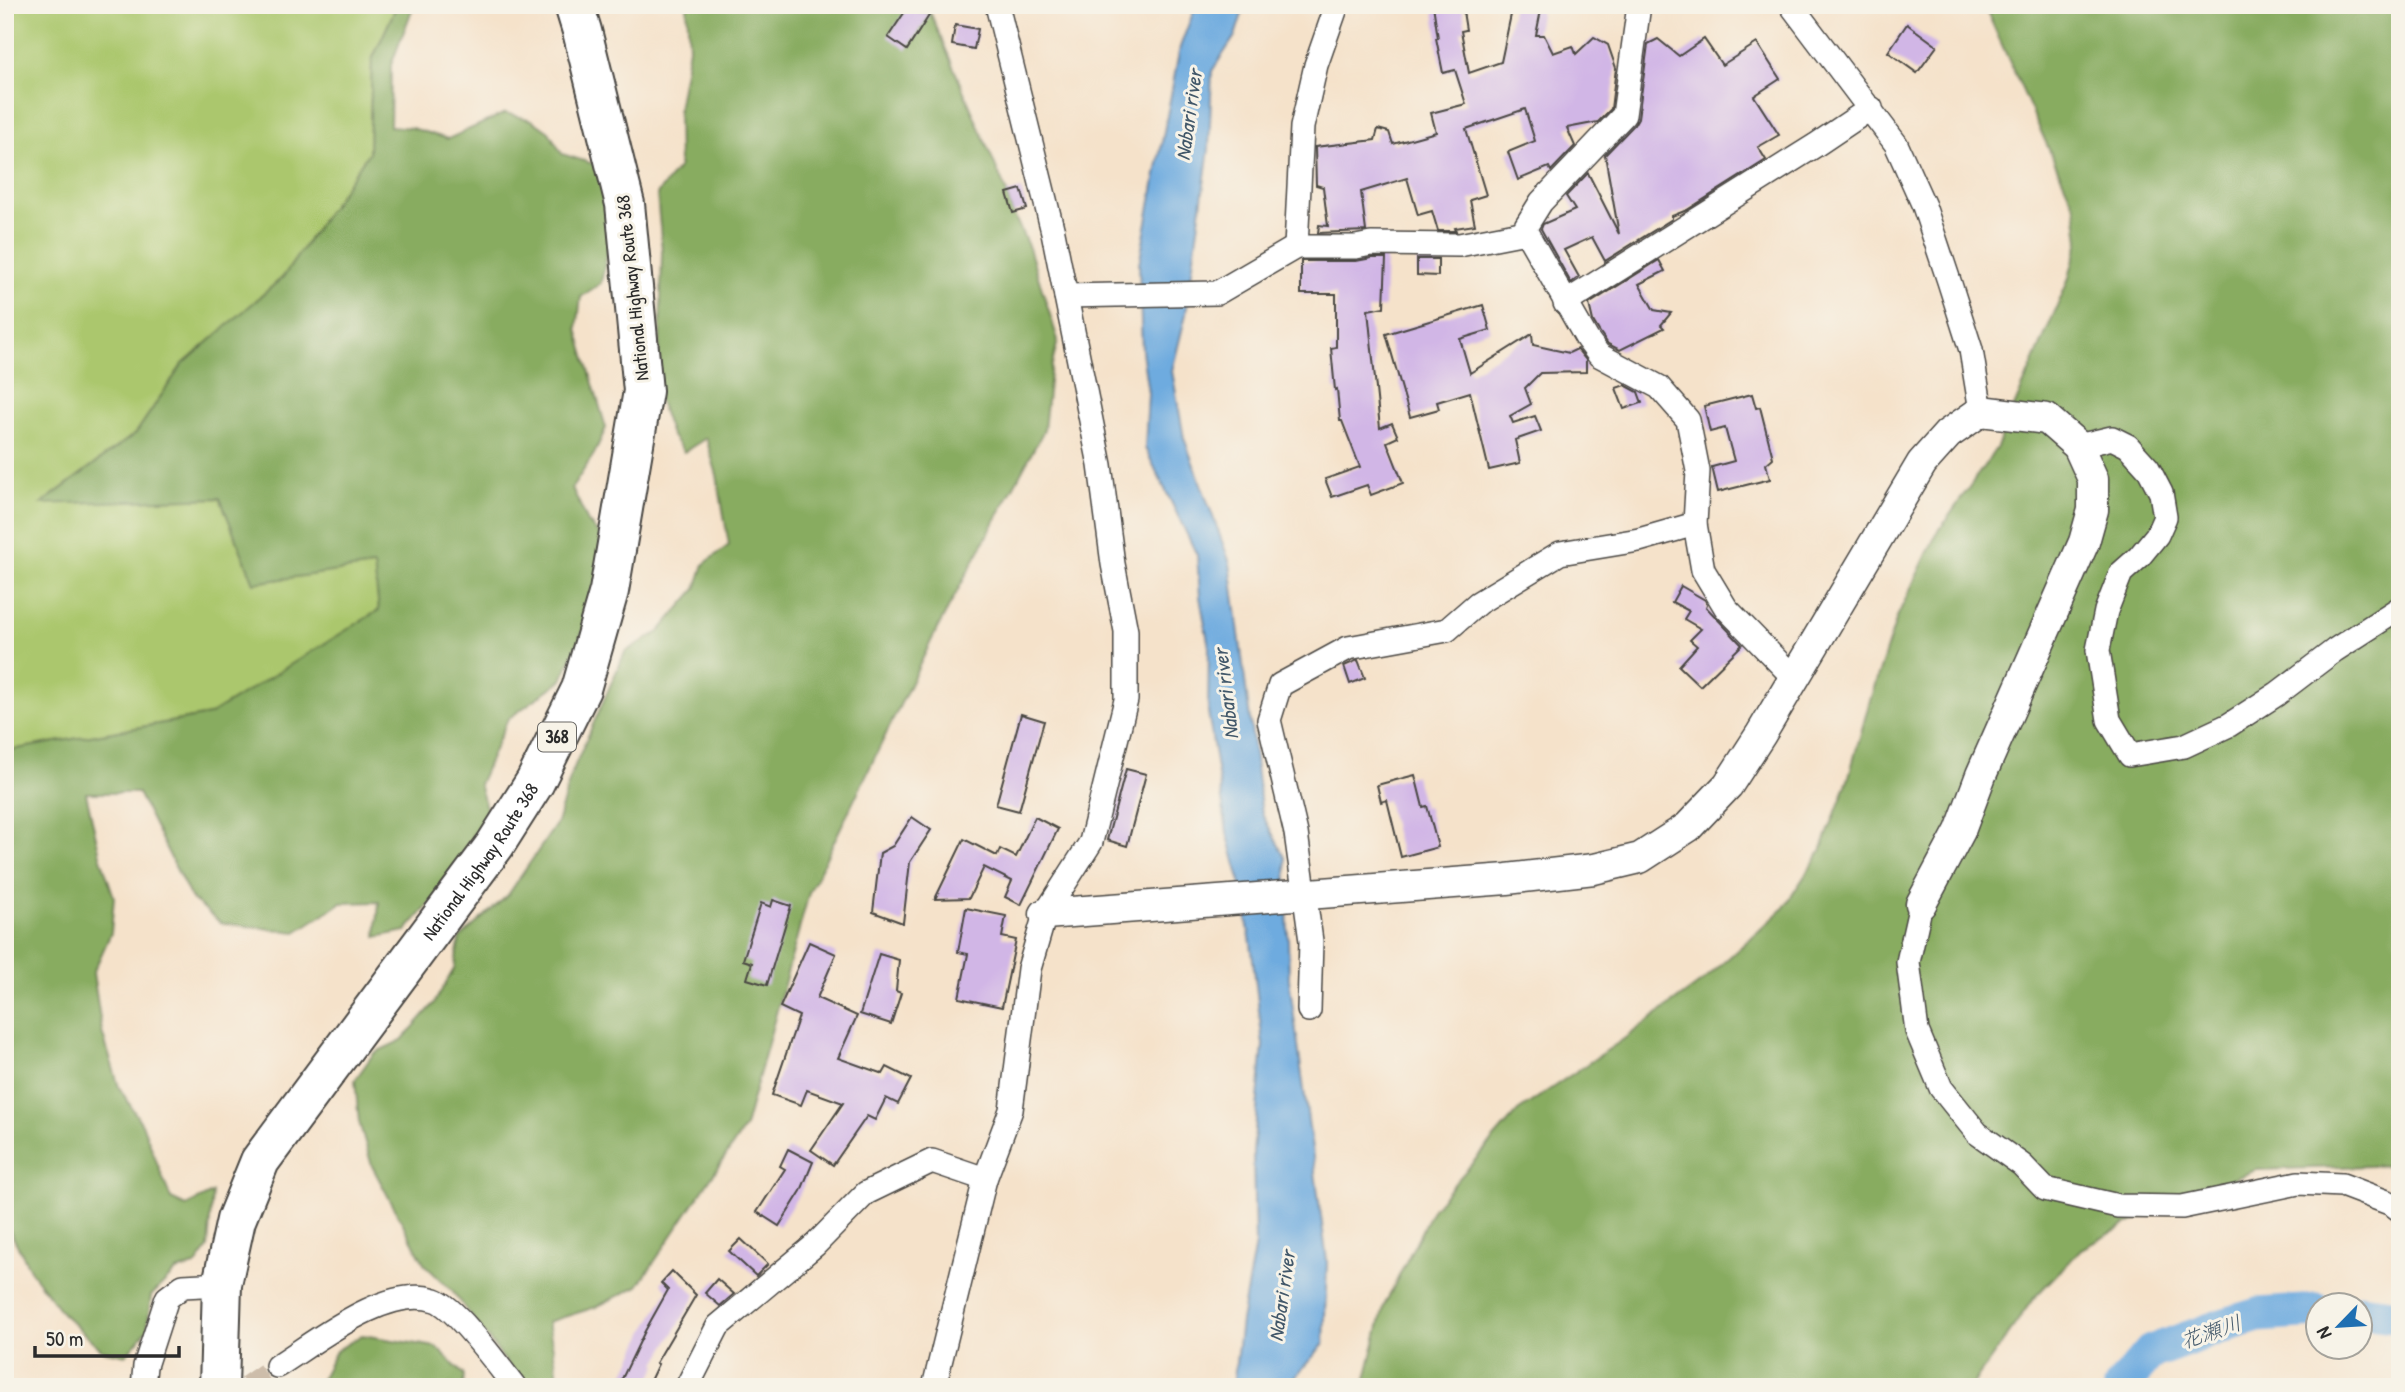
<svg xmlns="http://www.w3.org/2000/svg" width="2405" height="1392" viewBox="0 0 2405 1392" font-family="'Patrick Hand','Klee One',sans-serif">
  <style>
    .green { fill: #abc76d; stroke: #6b794c; stroke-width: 2 }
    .forest { fill: #88ac60; stroke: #5a6c46; stroke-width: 2 }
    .water { fill: #6eabdf; stroke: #4c6b85; stroke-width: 2 }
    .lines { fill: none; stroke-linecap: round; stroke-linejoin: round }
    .river { stroke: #6eabdf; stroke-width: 35 }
    .building { fill: #d1b6e6 }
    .minor-tunnel { stroke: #cdbdaa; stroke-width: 23; stroke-dasharray: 23 11; stroke-linecap: butt }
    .minor-casing { stroke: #494643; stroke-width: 26 }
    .tertiary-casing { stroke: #494643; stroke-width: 33 }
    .trunk-casing { stroke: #494643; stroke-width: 42 }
    .minor { stroke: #fff; stroke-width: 23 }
    .tertiary { stroke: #fff; stroke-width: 30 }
    .trunk { stroke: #fff; stroke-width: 38 }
    .labels { text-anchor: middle; stroke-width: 6; stroke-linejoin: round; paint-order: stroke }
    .shield { fill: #f7f3e8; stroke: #686764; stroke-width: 2 }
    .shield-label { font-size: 18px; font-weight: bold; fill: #2b2b2b }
    .street-label { font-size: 19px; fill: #2b2b2b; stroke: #f7f3e8 }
    .water-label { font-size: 21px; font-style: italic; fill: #42586a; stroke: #f7f3e8 }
  </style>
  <rect width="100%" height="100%" fill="#f7f3e8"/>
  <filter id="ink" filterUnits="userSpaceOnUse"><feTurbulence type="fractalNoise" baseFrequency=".0143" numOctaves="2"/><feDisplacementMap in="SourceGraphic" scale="14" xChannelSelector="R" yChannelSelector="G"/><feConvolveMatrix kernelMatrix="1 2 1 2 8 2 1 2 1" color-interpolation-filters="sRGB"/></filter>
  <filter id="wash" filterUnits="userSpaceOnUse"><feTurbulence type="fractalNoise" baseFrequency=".00686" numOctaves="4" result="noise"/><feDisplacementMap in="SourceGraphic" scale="28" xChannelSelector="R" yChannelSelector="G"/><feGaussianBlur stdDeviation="1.57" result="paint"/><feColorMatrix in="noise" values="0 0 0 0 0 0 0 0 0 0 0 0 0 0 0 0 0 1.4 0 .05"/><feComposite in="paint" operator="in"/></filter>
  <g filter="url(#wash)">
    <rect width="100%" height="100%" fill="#f5e2ca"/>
    <path class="green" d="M 5,5 L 397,5 L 372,60 L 369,152 L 283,277 L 182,365 L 136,433 L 42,503 L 220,498 L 254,583 L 375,565 L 379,611 L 209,715 L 5,751 Z"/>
    <g class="forest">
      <path d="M 397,5 L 414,5 L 391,65 L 390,126 L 412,128 L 448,139 L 505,113 L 532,120 L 549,132 L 562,154 L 594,164 L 608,198 L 609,245 L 601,283 L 581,297 L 577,329 L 606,428 L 594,454 L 572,488 L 588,522 L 600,535 L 601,589 L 562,680 L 508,719 L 479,784 L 490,820 L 440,892 L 406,931 L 376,937 L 379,902 L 341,903 L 296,932 L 221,923 L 191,898 L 138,793 L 86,793 L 100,855 L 114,897 L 111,933 L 93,973 L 102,1032 L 119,1087 L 143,1126 L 171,1199 L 186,1206 L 212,1193 L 208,1248 L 195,1266 L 176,1271 L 151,1296 L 147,1330 L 126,1355 L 102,1350 L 62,1313 L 32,1273 L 5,1222 L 5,751 L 209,715 L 379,610 L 374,566 L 254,583 L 220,498 L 41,504 L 136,433 L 182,365 L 283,277 L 369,152 L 372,60 Z"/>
      <path d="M 687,5 L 927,5 L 1007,193 L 1013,213 L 1029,248 L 1058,340 L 1050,373 L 1044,430 L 936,631 L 809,893 L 745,1127 L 638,1286 L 596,1307 L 548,1322 L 557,1370 L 558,1387 L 525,1387 L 452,1291 L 425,1265 L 372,1166 L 359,1122 L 355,1080 L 374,1053 L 402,1040 L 433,1005 L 454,969 L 460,938 L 508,895 L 557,823 L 572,772 L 625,652 L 659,632 L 696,589 L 704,564 L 729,545 L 717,475 L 706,438 L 684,452 L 671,435 L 655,390 L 660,339 L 662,251 L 657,194 L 679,167 L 678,109 L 689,48 Z"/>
      <path d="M 1984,5 L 2400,5 L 2400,1165 L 2256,1170 L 2156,1209 L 2081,1249 L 2033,1299 L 1971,1387 L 1364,1387 L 1384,1306 L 1433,1208 L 1518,1111 L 1621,1041 L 1704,980 L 1783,909 L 1821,851 L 1848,780 L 1870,700 L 1897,617 L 1936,535 L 1997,447 L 2068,281 L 2079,241 L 2075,207 Z"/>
      <path d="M 362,1335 L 436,1347 L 464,1375 L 463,1387 L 317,1387 L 336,1351 Z"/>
    </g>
    <path class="water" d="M 1196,5 L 1245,5 L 1235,36 L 1212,71 L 1209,149 L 1186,314 L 1172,371 L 1184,438 L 1230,563 L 1262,814 L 1286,859 L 1289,979 L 1327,1261 L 1324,1344 L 1294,1378 L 1291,1387 L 1233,1387 L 1241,1321 L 1255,1244 L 1253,1152 L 1263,1045 L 1251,943 L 1239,876 L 1227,832 L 1208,712 L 1209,647 L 1200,597 L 1197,555 L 1145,448 L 1148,393 L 1142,351 L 1139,264 L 1180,47 Z"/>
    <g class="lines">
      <g class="river">
        <path d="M 2360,1311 L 2400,1316"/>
        <path d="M 2121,1387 L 2151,1352 L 2222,1326 L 2258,1315 L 2318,1311"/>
      </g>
    </g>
    <g id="blocks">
      <g class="building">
        <path d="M 1433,5 L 1462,5 L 1466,30 L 1461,31 L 1469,73 L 1501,62 L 1513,5 L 1542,5 L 1536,35 L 1544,35 L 1553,53 L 1573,46 L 1576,54 L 1594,37 L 1608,45 L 1616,68 L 1611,109 L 1598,122 L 1567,128 L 1575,146 L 1551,171 L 1549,167 L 1518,180 L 1508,152 L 1535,141 L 1525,109 L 1466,129 L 1486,195 L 1470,200 L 1475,225 L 1455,228 L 1456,231 L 1438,231 L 1432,211 L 1418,215 L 1407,178 L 1361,192 L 1366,231 L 1318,233 L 1319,225 L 1328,226 L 1323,187 L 1316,185 L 1315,147 L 1375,140 L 1378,129 L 1389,132 L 1393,144 L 1436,132 L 1431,113 L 1466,104 L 1455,70 L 1443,73 L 1436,38 L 1438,38 Z"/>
        <path d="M 906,10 L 930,14 L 907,50 L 888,37 Z"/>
        <path d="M 1907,24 L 1937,46 L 1917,73 L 1888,52 Z"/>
        <path d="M 955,25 L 978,29 L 974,49 L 952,45 Z"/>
        <path d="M 1658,39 L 1679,56 L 1704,39 L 1722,65 L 1757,43 L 1780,79 L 1754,96 L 1779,135 L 1758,147 L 1766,160 L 1687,210 L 1672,216 L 1672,219 L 1605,261 L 1592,237 L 1564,250 L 1579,277 L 1571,283 L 1541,229 L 1543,224 L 1575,210 L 1566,196 L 1588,173 L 1619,234 L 1605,155 L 1634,125 L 1638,118 L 1648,44 Z"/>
        <path d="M 1021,189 L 1027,209 L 1013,213 L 1007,193 Z"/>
        <path d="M 1372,258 L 1386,258 L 1384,307 L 1368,310 L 1380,428 L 1392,423 L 1398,437 L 1387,442 L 1403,483 L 1371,495 L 1367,485 L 1332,497 L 1325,479 L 1360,467 L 1342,421 L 1340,421 L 1337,389 L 1335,390 L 1331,348 L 1336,347 L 1336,294 L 1301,294 L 1301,261 L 1356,261 Z"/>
        <path d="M 1417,259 L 1438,259 L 1438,276 L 1417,275 Z"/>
        <path d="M 1659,260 L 1665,271 L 1639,284 L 1654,310 L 1671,313 L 1661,325 L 1664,328 L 1620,350 L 1608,344 L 1599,331 L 1593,321 L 1589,304 Z"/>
        <path d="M 1483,305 L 1490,330 L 1460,339 L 1470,373 L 1532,334 L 1533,345 L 1569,353 L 1577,349 L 1586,360 L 1586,372 L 1540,373 L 1525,388 L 1531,404 L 1510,416 L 1513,423 L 1535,416 L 1541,431 L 1515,440 L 1520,463 L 1489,470 L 1470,392 L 1437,402 L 1439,409 L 1410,417 L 1386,334 Z"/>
        <path d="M 1625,385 L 1638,392 L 1642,403 L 1624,409 L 1616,388 Z"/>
        <path d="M 1752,394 L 1756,408 L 1760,407 L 1773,458 L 1766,464 L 1770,479 L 1718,492 L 1712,467 L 1734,461 L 1725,428 L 1710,432 L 1704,406 Z"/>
        <path d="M 1681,586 L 1705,600 L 1707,604 L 1706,607 L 1742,645 L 1700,686 L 1679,666 L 1697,646 L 1690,640 L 1701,629 L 1684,619 L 1689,611 L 1672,602 Z"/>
        <path d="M 1358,660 L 1365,678 L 1350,684 L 1344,666 Z"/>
        <path d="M 1021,714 L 1044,721 L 1019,811 L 996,805 Z"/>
        <path d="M 1126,769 L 1146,774 L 1127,846 L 1107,840 Z"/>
        <path d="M 1415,775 L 1423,807 L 1427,806 L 1438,847 L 1401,857 L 1387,800 L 1381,802 L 1377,785 Z"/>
        <path d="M 912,817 L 931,830 L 910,862 L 903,923 L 873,912 L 880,853 L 893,846 Z"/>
        <path d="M 1035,817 L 1058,829 L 1021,905 L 1005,897 L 1012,881 L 984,867 L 969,898 L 935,899 L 964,839 L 997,856 L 1000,849 L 1016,857 Z"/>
        <path d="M 773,900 L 791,906 L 767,985 L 747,979 L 752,963 L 743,960 L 761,903 L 771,907 Z"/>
        <path d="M 966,908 L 1006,916 L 1002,937 L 1016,940 L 1002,1007 L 959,998 L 968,954 L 958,952 Z"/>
        <path d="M 809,942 L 836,954 L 817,998 L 857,1016 L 838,1058 L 883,1074 L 887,1067 L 911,1079 L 898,1104 L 886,1098 L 875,1120 L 867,1116 L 833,1165 L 811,1150 L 843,1103 L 807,1090 L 801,1105 L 772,1095 L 799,1016 L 780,1007 Z"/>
        <path d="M 879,954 L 899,960 L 896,991 L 901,993 L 891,1024 L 860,1014 Z"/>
        <path d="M 788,1149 L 813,1162 L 801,1191 L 779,1226 L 757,1212 L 785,1169 L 780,1166 Z"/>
        <path d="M 741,1239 L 768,1264 L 756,1276 L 729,1251 Z"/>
        <path d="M 672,1271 L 696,1295 L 656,1363 L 658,1364 L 647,1387 L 618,1387 L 645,1331 L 668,1290 L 661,1283 Z"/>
        <path d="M 717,1279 L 734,1294 L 720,1306 L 705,1293 Z"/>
      </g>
    </g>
  </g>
  <g filter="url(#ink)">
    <use href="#blocks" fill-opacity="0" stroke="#494643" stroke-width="2"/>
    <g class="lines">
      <path class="minor-tunnel" d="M 247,1387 L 277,1366"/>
      <defs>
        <g id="minor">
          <path d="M 1639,5 L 1624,115 L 1541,202 L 1526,226 L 1526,232 L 1587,339 L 1599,355 L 1659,387 L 1688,420 L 1698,471 L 1695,524 L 1703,570 L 1726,608 L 1794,678"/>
          <path d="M 1791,5 L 1896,144 L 1924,206 L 1949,281 L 1971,350 L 1981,411"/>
          <path d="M 1296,247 L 1302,127 L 1316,65 L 1337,5"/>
          <path d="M 1066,296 L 1217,293 L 1296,247 L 1356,247 L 1371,244 L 1459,245 L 1526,232"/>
          <path d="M 1565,303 L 1816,145 L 1871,108"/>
          <path d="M 2078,446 L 2112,438 L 2128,446 L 2148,468 L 2161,493 L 2165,517 L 2157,535 L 2139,557 L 2121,573 L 2106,611 L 2098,650 L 2109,720 L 2130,755 L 2184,746 L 2229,725 L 2277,694 L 2335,650 L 2400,608"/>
          <path d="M 1921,904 L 1908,962 L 1917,1031 L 1941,1088 L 1977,1133 L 2022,1165 L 2045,1189 L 2118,1206 L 2182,1207 L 2298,1183 L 2342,1185 L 2392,1204 L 2400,1210"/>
          <path d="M 1309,1010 L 1311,941 L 1296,833 L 1269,720 L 1280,685 L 1348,648 L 1447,630 L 1478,603 L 1560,553 L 1639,540 L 1695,524"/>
          <path d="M 277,1366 C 317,1341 387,1284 435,1300 C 456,1307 500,1368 515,1387"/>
          <path d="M 143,1387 L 145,1366 L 167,1298 L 183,1286 L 222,1284"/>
          <path d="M 687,1387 L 718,1326 L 815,1245 L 866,1193 L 932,1161 L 985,1179"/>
          <path d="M 934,1387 L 985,1179 L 1011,1110 L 1029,969 L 1045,914 L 1091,842 L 1126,700 L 1126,631 L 1113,564 L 1100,465 L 1053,232 L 997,5"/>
        </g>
        <path id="tertiary" d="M 1045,914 L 1507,879 L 1594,869 L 1640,858 L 1688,827 L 1728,785 L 1761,734 L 1922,463 L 1948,434 L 1981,411 L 2047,419 L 2078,446 L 2093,479 L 2093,510 L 2084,542 L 1981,775 L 1960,831 L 1921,904"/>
        <g id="trunk">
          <path id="s1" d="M 219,1387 L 222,1284 L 236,1220 L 260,1161 L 495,845 L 535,782 L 581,689 L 609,591 L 643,391 L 625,204 L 582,31 L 574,5"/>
        </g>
      </defs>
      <use href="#minor" class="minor-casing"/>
      <use href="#tertiary" class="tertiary-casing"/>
      <use href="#trunk" class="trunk-casing"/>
      <use href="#minor" class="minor"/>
      <use href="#tertiary" class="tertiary"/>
      <use href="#trunk" class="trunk"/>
    </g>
  </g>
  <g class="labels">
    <rect class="shield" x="538" y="722.5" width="38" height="29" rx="5"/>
    <g class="shield-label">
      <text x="557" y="743">368</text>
    </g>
    <g class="street-label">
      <text transform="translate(632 288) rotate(-96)" y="7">National Highway Route 368</text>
      <text dy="7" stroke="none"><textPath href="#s1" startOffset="604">National Highway Route 368</textPath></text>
    </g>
    <g class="water-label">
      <text transform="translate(1189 115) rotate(-82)" y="7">Nabari river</text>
      <text transform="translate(1226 694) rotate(-97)" y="7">Nabari river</text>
      <text transform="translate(1282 1296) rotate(-82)" y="7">Nabari river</text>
      <text transform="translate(2211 1332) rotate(-19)" y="7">花瀬川</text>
    </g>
  </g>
  <rect width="2405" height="1392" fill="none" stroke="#f7f3e8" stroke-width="28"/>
  <g transform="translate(2339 1326) rotate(245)"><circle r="33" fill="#f7f3e8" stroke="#a5a39c" stroke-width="2"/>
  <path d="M0-5L12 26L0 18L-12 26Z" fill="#1f6fb2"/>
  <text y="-10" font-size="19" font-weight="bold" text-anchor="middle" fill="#2b2b2b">N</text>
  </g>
  <path d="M35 1346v10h144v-10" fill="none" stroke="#2b2b2b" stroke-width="3.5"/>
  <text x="46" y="1346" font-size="21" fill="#2b2b2b" stroke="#f7f3e8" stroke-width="5" paint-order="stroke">50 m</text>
</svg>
